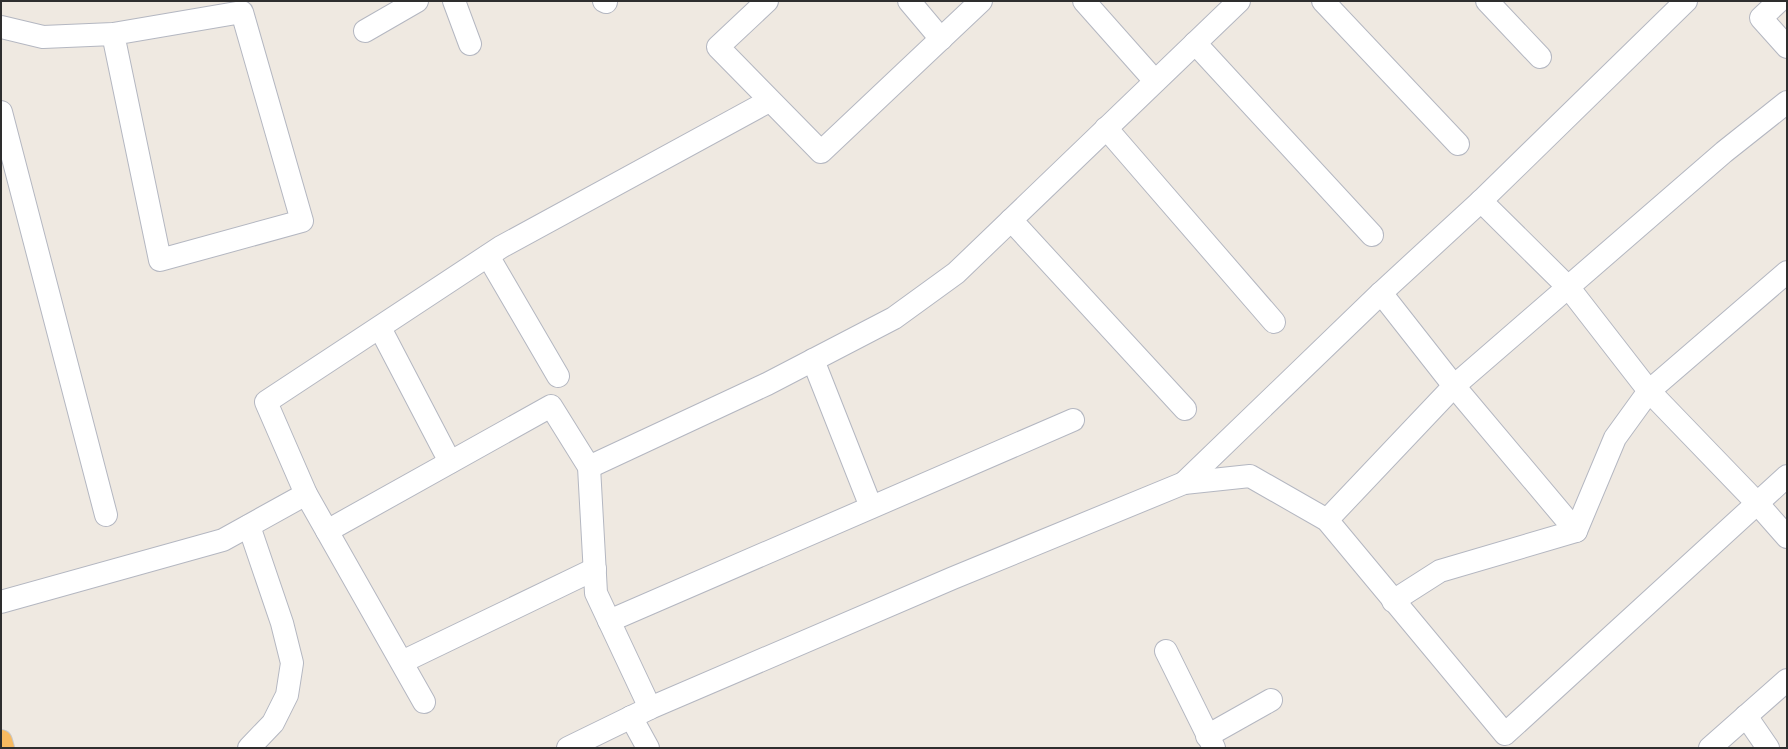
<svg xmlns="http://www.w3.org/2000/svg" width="1788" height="749" viewBox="0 0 1788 749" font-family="'Fira Sans',sans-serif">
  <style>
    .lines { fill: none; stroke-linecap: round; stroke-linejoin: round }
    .minor-casing { stroke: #b4b7c1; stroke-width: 24 }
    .trunk-casing { stroke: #c9c9c9; stroke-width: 24 }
    .minor { stroke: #fff; stroke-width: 22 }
    .trunk { stroke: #f8ba60; stroke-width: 22 }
  </style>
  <rect width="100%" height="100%" fill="#efe9e1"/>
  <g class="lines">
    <defs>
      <g id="minor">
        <path d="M 454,1 L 470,44"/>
        <path d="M 604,1 L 606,2"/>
        <path d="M 767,1 L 718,47 L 821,152 L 981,1"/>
        <path d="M 909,1 L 941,39"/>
        <path d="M 1084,1 L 1155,81"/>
        <path d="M 1323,1 L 1458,144"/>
        <path d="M 1487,1 L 1540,57"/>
        <path d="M 1779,1 L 1761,18 L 1787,47"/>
        <path d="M 1,27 L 43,37 L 113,34 L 242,12 L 302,221 L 160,260 L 113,34"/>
        <path d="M 365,31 L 417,1"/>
        <path d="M 1195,43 L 1372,235"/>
        <path d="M 1,112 L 106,515"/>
        <path d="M 1106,128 L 1274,322"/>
        <path d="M 1481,201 L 1569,288 L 1649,391 L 1757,503 L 1787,537"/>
        <path d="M 1011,220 L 1185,409"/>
        <path d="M 488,256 L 558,376"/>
        <path d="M 1381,293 L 1454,386 L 1576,531"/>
        <path d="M 380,328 L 450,462"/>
        <path d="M 813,360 L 871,507"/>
        <path d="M 589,467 L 767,384 L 894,318 L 956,273 L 1239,1"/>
        <path d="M 1184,483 L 1381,293 L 1481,201 L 1686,1"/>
        <path d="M 1327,520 L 1454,386 L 1724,152 L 1787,102"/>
        <path d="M 249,526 L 282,623 L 292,663 L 287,695 L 273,723 L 249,748"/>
        <path d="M 327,531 L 551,406 L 589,467 L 596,593 L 650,708"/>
        <path d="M 1393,601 L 1440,571 L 1576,531 L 1615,438 L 1649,391 L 1787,272"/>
        <path d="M 1,602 L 223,540 L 306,494"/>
        <path d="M 609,621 L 1073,420"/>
        <path d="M 1166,651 L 1214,748"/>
        <path d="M 402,662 L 595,569"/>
        <path d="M 424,702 L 306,494 L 266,402 L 501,247 L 769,101"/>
        <path d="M 1746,716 L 1768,748"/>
        <path d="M 631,717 L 648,748"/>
        <path d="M 1207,736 L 1271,700"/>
        <path d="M 568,748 L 650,708 L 953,578 L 1184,483 L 1250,476 L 1327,520 L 1505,734 L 1787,476"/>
        <path d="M 1710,748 L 1787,680"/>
      </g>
      <path id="trunk" d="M 1,741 L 3,748"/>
    </defs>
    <use href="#minor" class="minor-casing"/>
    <use href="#trunk" class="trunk-casing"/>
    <use href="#minor" class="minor"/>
    <use href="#trunk" class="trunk"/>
  </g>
  <rect width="1788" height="749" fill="none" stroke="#2e2e2e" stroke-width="4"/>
</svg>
